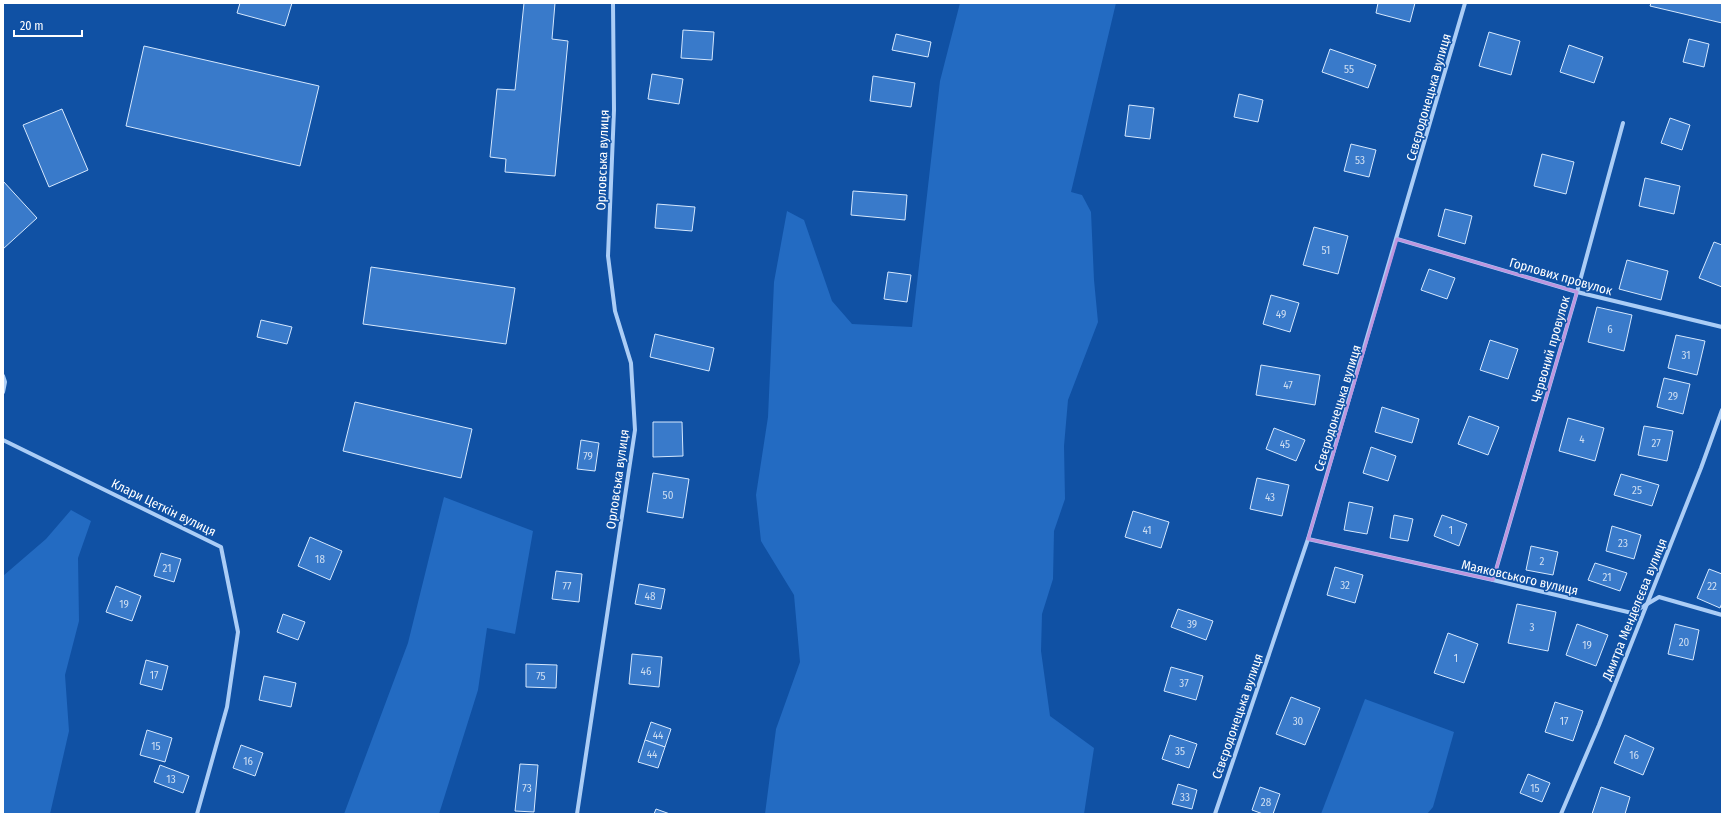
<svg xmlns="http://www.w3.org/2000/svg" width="1725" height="817" viewBox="0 0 1725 817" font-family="'Fira Sans Condensed',sans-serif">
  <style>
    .green { fill: #236bc2 }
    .building { fill: #397aca; stroke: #d5e8fe }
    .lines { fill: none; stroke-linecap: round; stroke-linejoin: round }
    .minor { stroke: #abcdf6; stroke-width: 4 }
    .marked { fill: none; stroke: #bd96df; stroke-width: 3; stroke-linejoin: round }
    .labels { text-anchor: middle; stroke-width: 3; stroke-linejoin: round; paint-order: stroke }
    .number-label { font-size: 11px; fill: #cedef2 }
    .street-label { font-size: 13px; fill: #fff; stroke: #1051a4 }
  </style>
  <rect width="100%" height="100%" fill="#1051a4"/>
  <g class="green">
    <path d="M 960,3 L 1116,3 L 1071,192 L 1082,195 L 1091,212 L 1094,280 L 1098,322 L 1068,400 L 1064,446 L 1065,499 L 1054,531 L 1053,579 L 1042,614 L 1041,651 L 1050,716 L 1094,748 L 1084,814 L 765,814 L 776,729 L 800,662 L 794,595 L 761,541 L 756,495 L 768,417 L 774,282 L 787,211 L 804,220 L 832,301 L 852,324 L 912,327 L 940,81 Z"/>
    <path d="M 444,497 L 533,531 L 515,634 L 487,628 L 478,690 L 439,814 L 344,814 L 408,643 Z"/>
    <path d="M 71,510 L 91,521 L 78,558 L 79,621 L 65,675 L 69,731 L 50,814 L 3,814 L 3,576 L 46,539 Z"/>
    <path d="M 1365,699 L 1454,732 L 1433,807 L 1427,814 L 1321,814 Z"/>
  </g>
  <g class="building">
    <path d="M 240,3 L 292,3 L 285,26 L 237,13 Z"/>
    <path d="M 524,3 L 555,3 L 552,39 L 568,41 L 555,176 L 505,172 L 506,159 L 490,157 L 497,89 L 515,90 Z"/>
    <path d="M 1378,3 L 1415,3 L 1410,22 L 1376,13 Z"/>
    <path d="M 1651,3 L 1722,3 L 1722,23 L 1650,6 Z"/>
    <path d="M 683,30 L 714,32 L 712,60 L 681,58 Z"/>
    <path d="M 1489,32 L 1520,41 L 1511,75 L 1479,66 Z"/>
    <path d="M 896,34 L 931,42 L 928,57 L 892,50 Z"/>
    <path d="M 1689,39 L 1709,44 L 1704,67 L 1683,62 Z"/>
    <path d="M 1569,45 L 1603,57 L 1594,83 L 1560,72 Z"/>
    <path d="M 144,46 L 319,86 L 300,166 L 126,126 Z"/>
    <path d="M 1330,49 L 1376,65 L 1368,88 L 1322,72 Z"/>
    <path d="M 652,74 L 683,79 L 679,104 L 648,99 Z"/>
    <path d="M 873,76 L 915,83 L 911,107 L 870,101 Z"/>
    <path d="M 1239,94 L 1263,100 L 1258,122 L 1234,117 Z"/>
    <path d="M 1129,105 L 1154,108 L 1150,139 L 1125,136 Z"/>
    <path d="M 62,109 L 88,170 L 49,187 L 23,125 Z"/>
    <path d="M 1670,118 L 1690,125 L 1682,150 L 1661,143 Z"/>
    <path d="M 1351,144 L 1376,150 L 1369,177 L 1344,171 Z"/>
    <path d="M 1542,154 L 1574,162 L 1566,194 L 1534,186 Z"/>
    <path d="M 1645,178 L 1680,186 L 1674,214 L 1639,206 Z"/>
    <path d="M 3,181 L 37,218 L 3,249 Z"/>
    <path d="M 853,191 L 907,195 L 905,220 L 851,215 Z"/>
    <path d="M 657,204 L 695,207 L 692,231 L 655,228 Z"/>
    <path d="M 1445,209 L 1472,216 L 1465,244 L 1438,236 Z"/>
    <path d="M 1314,227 L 1348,236 L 1338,274 L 1303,265 Z"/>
    <path d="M 1714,242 L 1722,245 L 1722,287 L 1699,278 Z"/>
    <path d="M 1627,260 L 1668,271 L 1661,300 L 1619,289 Z"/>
    <path d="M 371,267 L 515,288 L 506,344 L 363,324 Z"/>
    <path d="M 1429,269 L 1455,278 L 1447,299 L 1421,290 Z"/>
    <path d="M 888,272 L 911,275 L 907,302 L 884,299 Z"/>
    <path d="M 1271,295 L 1299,303 L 1290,332 L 1263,324 Z"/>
    <path d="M 1597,307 L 1632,315 L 1624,351 L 1588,342 Z"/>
    <path d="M 261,320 L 292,327 L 287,344 L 257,337 Z"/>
    <path d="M 655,334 L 714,348 L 709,371 L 650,357 Z"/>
    <path d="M 1676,335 L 1705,341 L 1697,375 L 1668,368 Z"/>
    <path d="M 1490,340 L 1518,349 L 1508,379 L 1480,370 Z"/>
    <path d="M 1261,365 L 1320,375 L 1315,405 L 1256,395 Z"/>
    <path d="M 1664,378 L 1690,384 L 1683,414 L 1657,407 Z"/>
    <path d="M 355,402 L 472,429 L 461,478 L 343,451 Z"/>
    <path d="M 1382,407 L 1419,419 L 1412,443 L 1375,432 Z"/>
    <path d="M 1469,416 L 1499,427 L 1488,455 L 1458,444 Z"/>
    <path d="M 1568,418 L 1604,428 L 1595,461 L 1559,451 Z"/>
    <path d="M 653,422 L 682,422 L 683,456 L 653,457 Z"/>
    <path d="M 1644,426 L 1673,431 L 1667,461 L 1638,455 Z"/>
    <path d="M 1274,428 L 1305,440 L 1296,461 L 1266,449 Z"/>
    <path d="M 581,440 L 599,443 L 595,471 L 577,469 Z"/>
    <path d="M 1371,447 L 1396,456 L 1388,481 L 1363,473 Z"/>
    <path d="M 653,473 L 689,479 L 683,518 L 647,512 Z"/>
    <path d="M 1621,474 L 1659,485 L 1652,506 L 1614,495 Z"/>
    <path d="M 1257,478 L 1289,485 L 1282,516 L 1250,509 Z"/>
    <path d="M 1349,502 L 1373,507 L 1367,534 L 1344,530 Z"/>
    <path d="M 1133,511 L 1169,522 L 1161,548 L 1125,537 Z"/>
    <path d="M 1394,515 L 1413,519 L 1408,541 L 1390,538 Z"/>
    <path d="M 1442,515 L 1467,524 L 1459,546 L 1434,536 Z"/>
    <path d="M 1612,526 L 1641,535 L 1634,559 L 1606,551 Z"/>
    <path d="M 310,537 L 342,551 L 330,580 L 298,566 Z"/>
    <path d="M 1531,546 L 1558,552 L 1553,575 L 1526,570 Z"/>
    <path d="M 161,553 L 181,559 L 174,582 L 154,576 Z"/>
    <path d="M 1595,563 L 1627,573 L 1620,591 L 1588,580 Z"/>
    <path d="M 1335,567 L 1363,575 L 1355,603 L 1327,595 Z"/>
    <path d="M 1709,569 L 1722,574 L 1722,603 L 1720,608 L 1697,598 Z"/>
    <path d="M 556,571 L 582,574 L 579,602 L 552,599 Z"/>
    <path d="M 639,584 L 665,589 L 661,609 L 635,604 Z"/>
    <path d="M 116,586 L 141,596 L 132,621 L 106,612 Z"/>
    <path d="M 1517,604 L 1556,612 L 1548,651 L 1508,643 Z"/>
    <path d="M 1178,609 L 1213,621 L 1206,640 L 1171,627 Z"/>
    <path d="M 283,614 L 305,622 L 298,640 L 277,632 Z"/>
    <path d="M 1577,624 L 1608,635 L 1596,666 L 1566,655 Z"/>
    <path d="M 1675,624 L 1699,630 L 1693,660 L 1668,654 Z"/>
    <path d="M 1448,633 L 1478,644 L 1464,683 L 1434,673 Z"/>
    <path d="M 632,654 L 662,657 L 659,687 L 629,684 Z"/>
    <path d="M 146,660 L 168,666 L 162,690 L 140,684 Z"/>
    <path d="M 526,664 L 557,665 L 556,688 L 526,687 Z"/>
    <path d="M 1171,667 L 1203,676 L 1196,700 L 1164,691 Z"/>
    <path d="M 264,676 L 296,683 L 291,707 L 259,700 Z"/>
    <path d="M 1291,697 L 1320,708 L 1305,745 L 1276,734 Z"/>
    <path d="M 1555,702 L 1583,711 L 1573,741 L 1545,732 Z"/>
    <path d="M 651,722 L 671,729 L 665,747 L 645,740 Z"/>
    <path d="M 147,730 L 172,738 L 165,762 L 140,755 Z"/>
    <path d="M 1170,735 L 1197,744 L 1189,768 L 1162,759 Z"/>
    <path d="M 1625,735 L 1654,748 L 1643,775 L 1614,763 Z"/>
    <path d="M 645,740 L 665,747 L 658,768 L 638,762 Z"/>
    <path d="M 241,745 L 263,753 L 255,776 L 233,768 Z"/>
    <path d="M 520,764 L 538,765 L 534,812 L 515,811 Z"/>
    <path d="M 160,765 L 189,776 L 183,793 L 154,782 Z"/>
    <path d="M 1528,774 L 1550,783 L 1542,802 L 1520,793 Z"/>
    <path d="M 1178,784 L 1197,790 L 1192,809 L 1172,804 Z"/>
    <path d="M 1260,787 L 1280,794 L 1273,814 L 1263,814 L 1252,810 Z"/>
    <path d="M 1601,787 L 1630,797 L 1625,814 L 1592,814 Z"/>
    <path d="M 656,809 L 670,814 L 654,814 Z"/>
  </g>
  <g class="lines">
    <g class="minor">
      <path d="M 1397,239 L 1577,292 L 1722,327"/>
      <path d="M 3,376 L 5,382 L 3,392"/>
      <path d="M 3,440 L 221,547 L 238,632 L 227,707 L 197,814"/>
      <path d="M 1308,539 L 1493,580 L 1632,613 L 1659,597 L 1722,615"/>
      <path d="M 1493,580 L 1577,292 L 1623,123"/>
      <path d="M 577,814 L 635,430 L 631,363 L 615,311 L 608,256 L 614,110 L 613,3"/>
      <path d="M 1215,814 L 1308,539 L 1465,3"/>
      <path d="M 1561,814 L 1599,725 L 1701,468 L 1722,410"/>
    </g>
  </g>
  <path class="marked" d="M 1397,239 L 1577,292 L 1493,580 L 1308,539 Z"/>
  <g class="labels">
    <g class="number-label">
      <text x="1349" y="73">55</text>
      <text x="1360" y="164">53</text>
      <text x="1326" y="254">51</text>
      <text x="1281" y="318">49</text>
      <text x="1610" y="333">6</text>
      <text x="1686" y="359">31</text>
      <text x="1288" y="389">47</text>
      <text x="1673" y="400">29</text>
      <text x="1582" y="443">4</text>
      <text x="1656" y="447">27</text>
      <text x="1285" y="448">45</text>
      <text x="588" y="460">79</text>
      <text x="1637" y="494">25</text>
      <text x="668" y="499">50</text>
      <text x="1270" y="501">43</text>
      <text x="1147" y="534">41</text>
      <text x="1451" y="534">1</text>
      <text x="1623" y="547">23</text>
      <text x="320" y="563">18</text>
      <text x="1542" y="565">2</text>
      <text x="167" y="572">21</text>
      <text x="1607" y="581">21</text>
      <text x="1345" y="589">32</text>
      <text x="567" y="590">77</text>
      <text x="1712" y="590">22</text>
      <text x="650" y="600">48</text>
      <text x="124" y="608">19</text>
      <text x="1192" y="628">39</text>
      <text x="1532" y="631">3</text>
      <text x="1684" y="646">20</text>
      <text x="1587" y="649">19</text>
      <text x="1456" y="662">1</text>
      <text x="646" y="675">46</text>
      <text x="154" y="679">17</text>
      <text x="541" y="680">75</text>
      <text x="1184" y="687">37</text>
      <text x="1298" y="725">30</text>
      <text x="1564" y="725">17</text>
      <text x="658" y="739">44</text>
      <text x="156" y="750">15</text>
      <text x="1180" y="755">35</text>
      <text x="652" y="758">44</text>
      <text x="1634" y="759">16</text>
      <text x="248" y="765">16</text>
      <text x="171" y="783">13</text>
      <text x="527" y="792">73</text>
      <text x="1535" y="792">15</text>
      <text x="1185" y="801">33</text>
      <text x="1266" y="806">28</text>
    </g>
    <g class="street-label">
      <text transform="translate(1428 97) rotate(-74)" y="5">Сєвєродонецька вулиця</text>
      <text transform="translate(602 160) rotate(-88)" y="5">Орловська вулиця</text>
      <text transform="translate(1561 276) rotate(16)" y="5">Горлових провулок</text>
      <text transform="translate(1550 349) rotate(-74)" y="5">Червоний провулок</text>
      <text transform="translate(1337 408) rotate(-73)" y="5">Сєвєродонецька вулиця</text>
      <text transform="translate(617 479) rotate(-82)" y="5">Орловська вулиця</text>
      <text transform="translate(164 507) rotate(26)" y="5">Клари Цеткін вулиця</text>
      <text transform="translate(1520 577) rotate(13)" y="5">Маяковського вулиця</text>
      <text transform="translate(1634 609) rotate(-68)" y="5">Дмитра Менделєєва вулиця</text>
      <text transform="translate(1237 716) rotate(-71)" y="5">Сєвєродонецька вулиця</text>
    </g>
  </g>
  <rect width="1725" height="817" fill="none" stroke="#ffffff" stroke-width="8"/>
  <path d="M14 30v6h68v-6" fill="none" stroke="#ffffff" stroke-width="2"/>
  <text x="20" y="30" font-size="12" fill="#ffffff" stroke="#1051a4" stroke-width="3" paint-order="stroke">20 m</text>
</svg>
